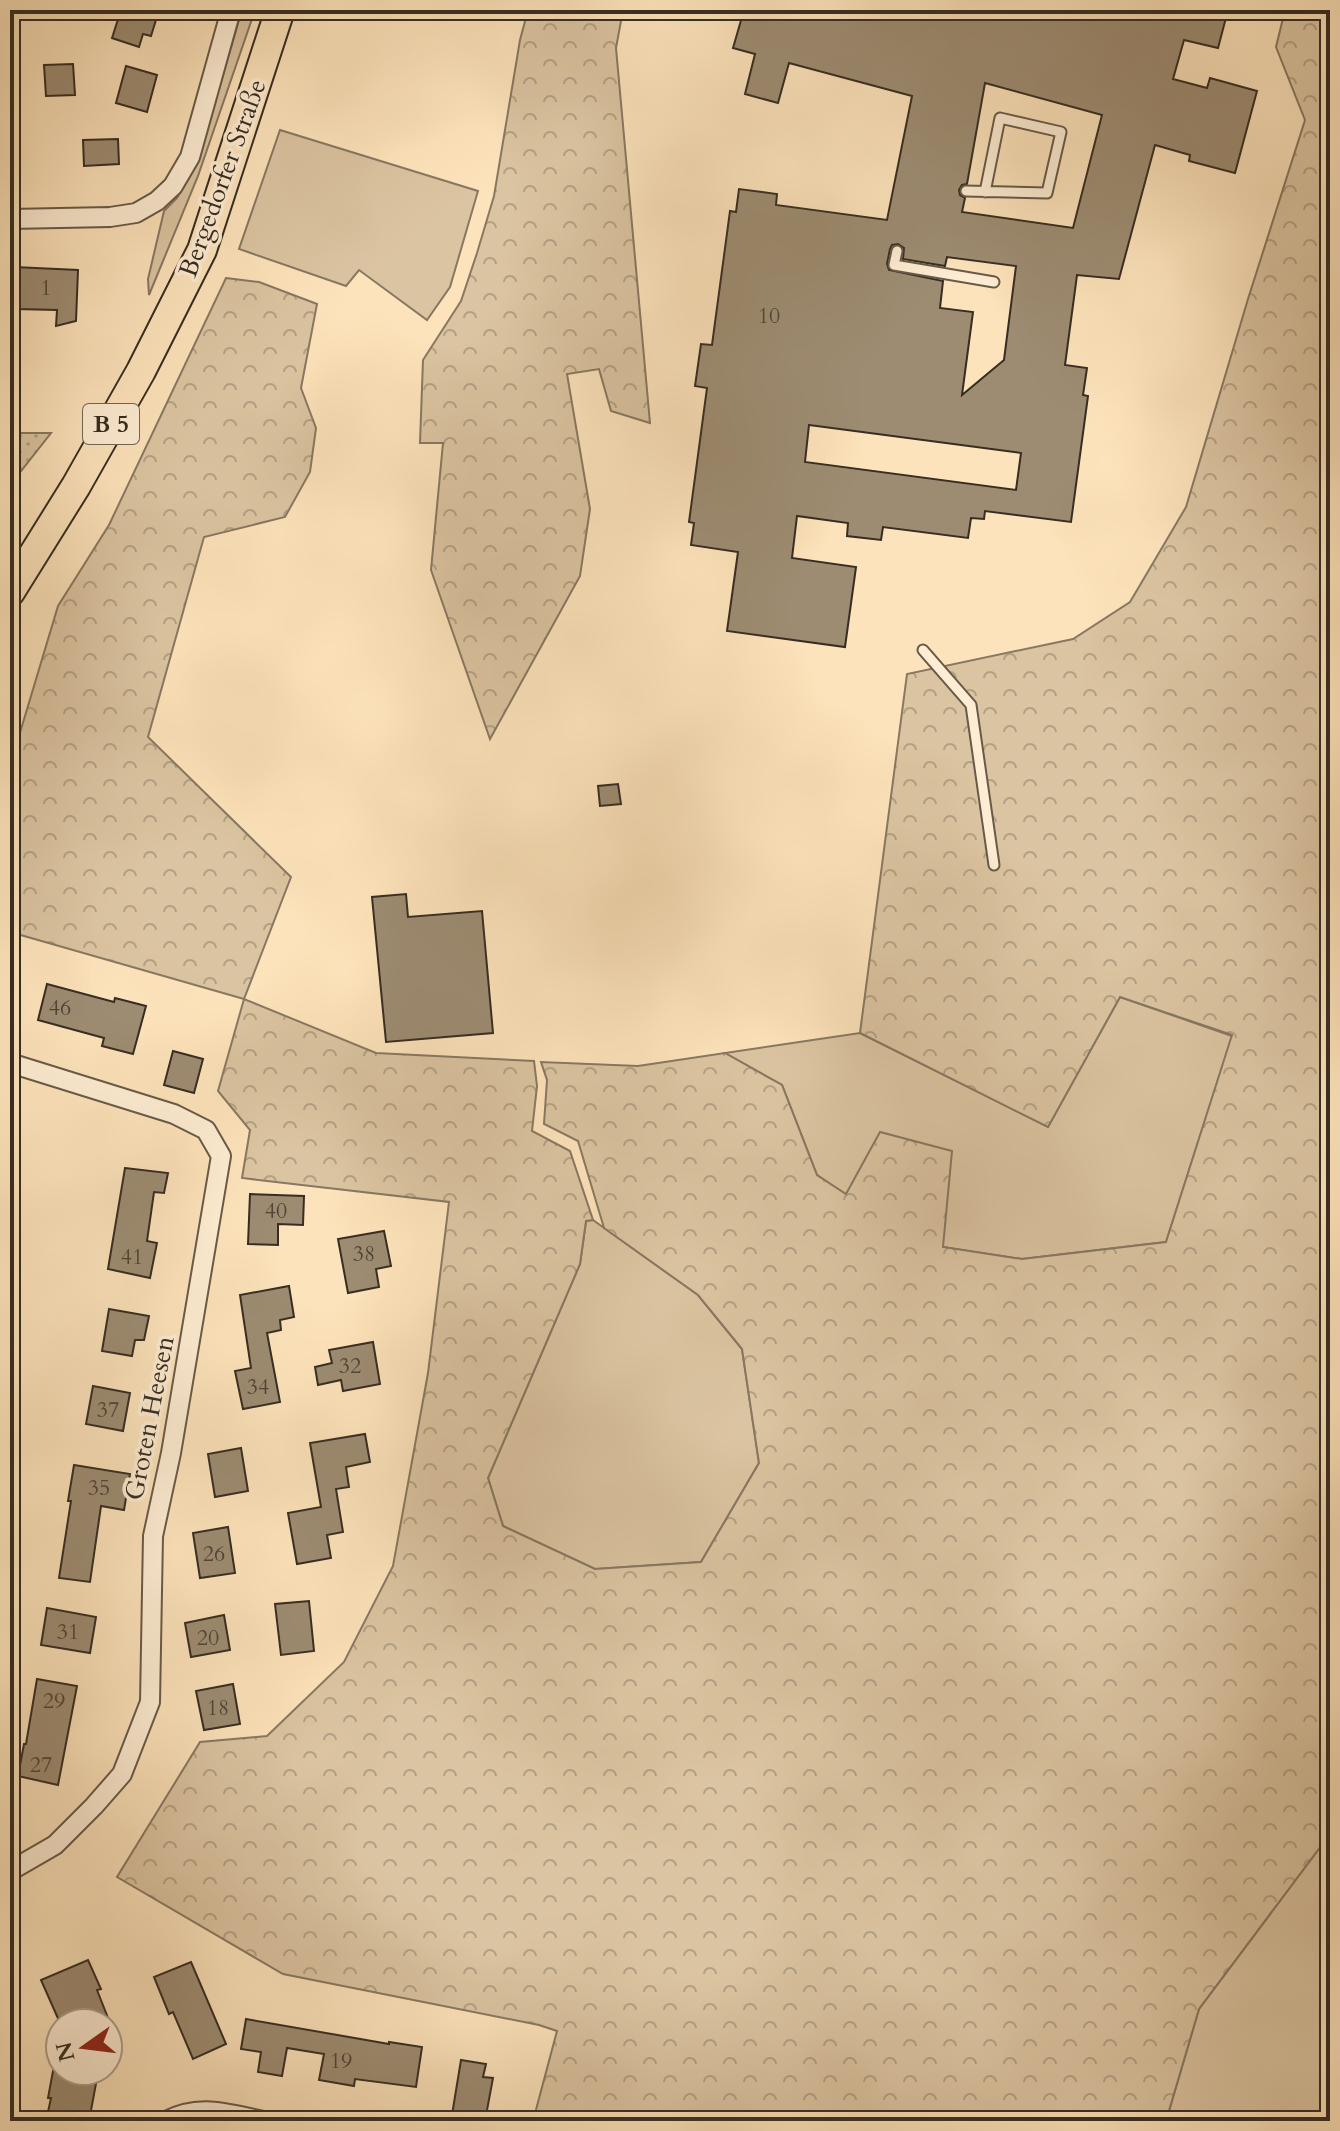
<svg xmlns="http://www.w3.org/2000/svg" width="1340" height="2131" viewBox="0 0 1340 2131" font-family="Cardo,serif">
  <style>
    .green { fill: #dbc4a1; stroke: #887862; stroke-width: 2 }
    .forest { fill: url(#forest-crowns); stroke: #887862; stroke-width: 2 }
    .garden { fill: url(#garden-dots); stroke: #887862; stroke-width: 2 }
    .building { fill: #9d8c72; stroke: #362d23; stroke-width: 2; fill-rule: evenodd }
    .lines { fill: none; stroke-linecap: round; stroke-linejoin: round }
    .service-casing { stroke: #685a49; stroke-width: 13 }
    .minor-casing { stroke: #685a49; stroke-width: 22 }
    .primary-casing { stroke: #362d23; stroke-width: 32 }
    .service { stroke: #feedd3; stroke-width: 9 }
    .minor { stroke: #feedd3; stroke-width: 18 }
    .primary { stroke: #fde3bb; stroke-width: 28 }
    .labels { text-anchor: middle; stroke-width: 7; stroke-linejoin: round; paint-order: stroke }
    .number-label { font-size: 22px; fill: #504537 }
    .shield { fill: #feedd3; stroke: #726758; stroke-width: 2 }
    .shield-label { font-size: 24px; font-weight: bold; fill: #362d23 }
    .street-label { font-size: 26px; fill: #362d23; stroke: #feedd3 }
  </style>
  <defs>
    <pattern id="forest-crowns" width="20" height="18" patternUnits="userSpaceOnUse" patternTransform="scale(2)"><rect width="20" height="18" fill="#dbc4a1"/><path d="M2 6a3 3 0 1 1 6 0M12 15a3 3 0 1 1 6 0" fill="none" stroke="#b2a083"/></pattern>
    <pattern id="garden-dots" width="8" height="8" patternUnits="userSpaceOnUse" patternTransform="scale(2)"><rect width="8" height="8" fill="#dbc4a1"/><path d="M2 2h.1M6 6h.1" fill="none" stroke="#b2a083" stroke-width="1.8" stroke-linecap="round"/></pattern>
  </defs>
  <rect width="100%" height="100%" fill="#fde3bb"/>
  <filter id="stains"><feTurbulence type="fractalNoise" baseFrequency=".0025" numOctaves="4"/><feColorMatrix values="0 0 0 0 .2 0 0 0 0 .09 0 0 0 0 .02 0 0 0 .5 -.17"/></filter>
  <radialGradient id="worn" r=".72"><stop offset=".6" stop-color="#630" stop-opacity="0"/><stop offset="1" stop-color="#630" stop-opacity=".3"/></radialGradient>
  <g class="green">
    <path d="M 242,10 L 255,10 L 198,176 L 149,295 L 148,279 L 164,211 L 177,198 L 197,164 Z"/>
    <path d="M 280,130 L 478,191 L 450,287 L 427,320 L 359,270 L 346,286 L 239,249 Z"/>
    <path d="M 1120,997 L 1232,1036 L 1166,1242 L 1022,1259 L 943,1247 L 846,1195 L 817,1175 L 782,1085 L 725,1053 L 860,1033 L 1048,1127 Z"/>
    <path d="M 593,1220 L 698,1295 L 742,1349 L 759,1463 L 701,1562 L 595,1569 L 503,1526 L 488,1478 L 580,1264 L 586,1221 Z"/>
    <path d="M 1330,1834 L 1330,2121 L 1166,2121 L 1199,2009 Z"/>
  </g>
  <g class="forest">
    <path d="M 528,10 L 623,10 L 616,48 L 650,423 L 611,411 L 599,369 L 567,374 L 590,509 L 580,576 L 490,739 L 431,570 L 443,443 L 420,443 L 423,360 L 461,301 L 477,253 L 494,196 L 520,40 Z"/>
    <path d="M 1285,10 L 1330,10 L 1330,1834 L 1199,2009 L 1166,2121 L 533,2121 L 557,2031 L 539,2025 L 283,1974 L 117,1877 L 200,1742 L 267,1736 L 344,1662 L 393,1566 L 428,1373 L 449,1202 L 242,1178 L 250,1130 L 218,1091 L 244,999 L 376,1053 L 534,1061 L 537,1086 L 532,1131 L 570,1151 L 593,1220 L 586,1221 L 580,1264 L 488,1478 L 503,1526 L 595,1569 L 701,1562 L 759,1463 L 742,1349 L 698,1295 L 604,1228 L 578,1141 L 544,1124 L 547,1080 L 541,1062 L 638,1066 L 725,1053 L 782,1085 L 817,1175 L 846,1194 L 880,1132 L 952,1151 L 943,1247 L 1022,1259 L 1166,1242 L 1232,1035 L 1120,997 L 1048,1127 L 860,1033 L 907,674 L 1073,639 L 1130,602 L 1186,507 L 1248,299 L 1305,120 L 1276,47 Z"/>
    <path d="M 226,278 L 259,282 L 317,304 L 301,388 L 316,428 L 310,472 L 285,517 L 204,537 L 148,737 L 291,877 L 244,999 L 10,932 L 10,766 L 58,606 L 109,525 Z"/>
  </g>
  <path class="garden" d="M 10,433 L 51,433 L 10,485 Z"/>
  <g class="building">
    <path d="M 121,10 L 159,10 L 151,36 L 143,34 L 139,47 L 112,38 Z"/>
    <path d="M 744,10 L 1228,10 L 1218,48 L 1184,40 L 1173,79 L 1207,88 L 1210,78 L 1257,91 L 1235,173 L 1189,161 L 1190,155 L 1155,145 L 1119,279 L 1077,275 L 1065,365 L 1087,368 L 1083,395 L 1088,396 L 1071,522 L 985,511 L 984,519 L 971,518 L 968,538 L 883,527 L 881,540 L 847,536 L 848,523 L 797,516 L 792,558 L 856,567 L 845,647 L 727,631 L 738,552 L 691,545 L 694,523 L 689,522 L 707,388 L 695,386 L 701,344 L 712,345 L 730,211 L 736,212 L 739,189 L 777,194 L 776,205 L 887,220 L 912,96 L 789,63 L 778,103 L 745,94 L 755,54 L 733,48 ZM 985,83 L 1102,115 L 1073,228 L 962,212 L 965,198 L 960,195 L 959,190 L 962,185 L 967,184 ZM 898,244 L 904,248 L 903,259 L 945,266 L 947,257 L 1016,266 L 1004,360 L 962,395 L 973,312 L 940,308 L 943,281 L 889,270 L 887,264 L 890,249 L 892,245 ZM 809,425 L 1021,453 L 1016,490 L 805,462 Z"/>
    <path d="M 73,64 L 75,95 L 46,96 L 44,65 Z"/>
    <path d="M 126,66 L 157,75 L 147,112 L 116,103 Z"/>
    <path d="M 118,139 L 119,164 L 84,166 L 83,140 Z"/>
    <path d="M 14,267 L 78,270 L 76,321 L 56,326 L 57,310 L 16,309 Z"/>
    <path d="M 618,784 L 621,804 L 600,806 L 598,786 Z"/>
    <path d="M 406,894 L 408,917 L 482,911 L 493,1033 L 386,1042 L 372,897 Z"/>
    <path d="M 47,984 L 114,1002 L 115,998 L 146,1006 L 133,1054 L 102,1046 L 104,1038 L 38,1020 Z"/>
    <path d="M 173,1051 L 203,1059 L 194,1093 L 164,1085 Z"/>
    <path d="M 125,1168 L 168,1173 L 164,1193 L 154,1192 L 147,1241 L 157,1243 L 150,1278 L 108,1269 Z"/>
    <path d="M 250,1194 L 304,1196 L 303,1225 L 278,1224 L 278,1245 L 248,1244 Z"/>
    <path d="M 384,1231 L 391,1266 L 376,1269 L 379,1287 L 348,1293 L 338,1239 Z"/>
    <path d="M 289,1286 L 294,1317 L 280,1320 L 281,1330 L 267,1333 L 280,1402 L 243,1409 L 235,1371 L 251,1368 L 240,1295 Z"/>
    <path d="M 109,1309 L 149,1316 L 144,1340 L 135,1340 L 132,1356 L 102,1351 Z"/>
    <path d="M 373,1342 L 380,1384 L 343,1391 L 341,1380 L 318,1385 L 315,1367 L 332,1363 L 329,1350 Z"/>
    <path d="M 93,1386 L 130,1393 L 123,1431 L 86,1424 Z"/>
    <path d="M 365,1434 L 370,1462 L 346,1467 L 349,1487 L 336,1489 L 343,1532 L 327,1535 L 331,1558 L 297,1564 L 288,1513 L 321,1507 L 310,1443 Z"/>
    <path d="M 241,1448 L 248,1491 L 215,1497 L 208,1454 Z"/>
    <path d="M 74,1465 L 130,1474 L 124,1510 L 101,1506 L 90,1582 L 59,1578 L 71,1501 L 68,1501 Z"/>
    <path d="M 228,1527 L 235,1573 L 200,1578 L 193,1533 Z"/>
    <path d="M 309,1601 L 314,1651 L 281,1655 L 275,1604 Z"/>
    <path d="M 47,1608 L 96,1617 L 90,1653 L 41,1645 Z"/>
    <path d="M 224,1615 L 230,1650 L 191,1657 L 185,1623 Z"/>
    <path d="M 37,1679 L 77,1686 L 58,1785 L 18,1776 L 24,1744 L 26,1744 Z"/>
    <path d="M 233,1684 L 240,1724 L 204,1730 L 196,1691 Z"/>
    <path d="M 88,1960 L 101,1989 L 97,1990 L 110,2023 L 60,2023 L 41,1980 Z"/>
    <path d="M 191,1962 L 226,2044 L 193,2059 L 173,2012 L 169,2014 L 154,1977 Z"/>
    <path d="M 246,2019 L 389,2044 L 389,2042 L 422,2047 L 416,2087 L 355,2079 L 354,2086 L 319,2080 L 324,2054 L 287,2048 L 282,2076 L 258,2072 L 261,2052 L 241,2049 Z"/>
    <path d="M 461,2060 L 486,2064 L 483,2077 L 493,2078 L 485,2121 L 451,2121 Z"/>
    <path d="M 53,2071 L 98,2073 L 89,2121 L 46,2121 L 51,2098 L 48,2098 Z"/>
  </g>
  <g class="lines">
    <defs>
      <g id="service">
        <path d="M 966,191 L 1047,193 L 1061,132 L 1000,118 L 985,192"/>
        <path d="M 897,251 L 894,265 L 994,282"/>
        <path d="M 923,650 L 971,705 L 994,865"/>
      </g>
      <g id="minor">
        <path d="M 10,219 L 110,217 L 136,213 L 157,201 L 173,186 L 190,157 L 231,10"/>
        <path d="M 10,1063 L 174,1114 L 206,1130 L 221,1156 L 171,1453 L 153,1536 L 150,1702 L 122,1774 L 94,1806 L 55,1845 L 10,1871"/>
        <path d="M 166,2121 C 200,2103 228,2114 264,2121"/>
      </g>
      <path id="primary" d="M 10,592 L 76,486 L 141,371 L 202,250 L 280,10"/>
    </defs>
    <use href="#service" class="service-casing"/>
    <use href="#minor" class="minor-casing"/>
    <use href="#primary" class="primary-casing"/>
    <use href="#service" class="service"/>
    <use href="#minor" class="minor"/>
    <use href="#primary" class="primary"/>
  </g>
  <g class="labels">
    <g class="number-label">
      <text x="46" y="295">1</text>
      <text x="769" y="323">10</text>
      <text x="60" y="1015">46</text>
      <text x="276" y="1218">40</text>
      <text x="364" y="1261">38</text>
      <text x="132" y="1264">41</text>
      <text x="350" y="1373">32</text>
      <text x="258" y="1394">34</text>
      <text x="108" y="1417">37</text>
      <text x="99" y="1495">35</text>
      <text x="214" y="1561">26</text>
      <text x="68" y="1639">31</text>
      <text x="208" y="1645">20</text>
      <text x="54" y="1708">29</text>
      <text x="218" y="1715">18</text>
      <text x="41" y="1772">27</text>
      <text x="341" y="2068">19</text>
    </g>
    <rect class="shield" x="83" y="404" width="56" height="40" rx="6"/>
    <g class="shield-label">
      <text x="111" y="432">B 5</text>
    </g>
    <g class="street-label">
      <text transform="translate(222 178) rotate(-70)" y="9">Bergedorfer Straße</text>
      <text transform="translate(149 1418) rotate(-79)" y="9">Groten Heesen</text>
    </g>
  </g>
  <rect width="1340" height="2131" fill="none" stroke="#fde3bb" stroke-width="40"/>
  <rect x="12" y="12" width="1316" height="2107" fill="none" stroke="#362d23" stroke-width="4"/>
  <rect x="20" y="20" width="1300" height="2091" fill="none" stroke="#362d23" stroke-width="2"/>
  <g transform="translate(84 2047) rotate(256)"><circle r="38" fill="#feedd3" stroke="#aea08d" stroke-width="2"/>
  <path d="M0-6L14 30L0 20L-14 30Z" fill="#8f2418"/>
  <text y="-12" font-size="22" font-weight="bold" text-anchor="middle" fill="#362d23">N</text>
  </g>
  <rect width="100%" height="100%" filter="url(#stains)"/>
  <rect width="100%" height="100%" fill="url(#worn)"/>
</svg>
